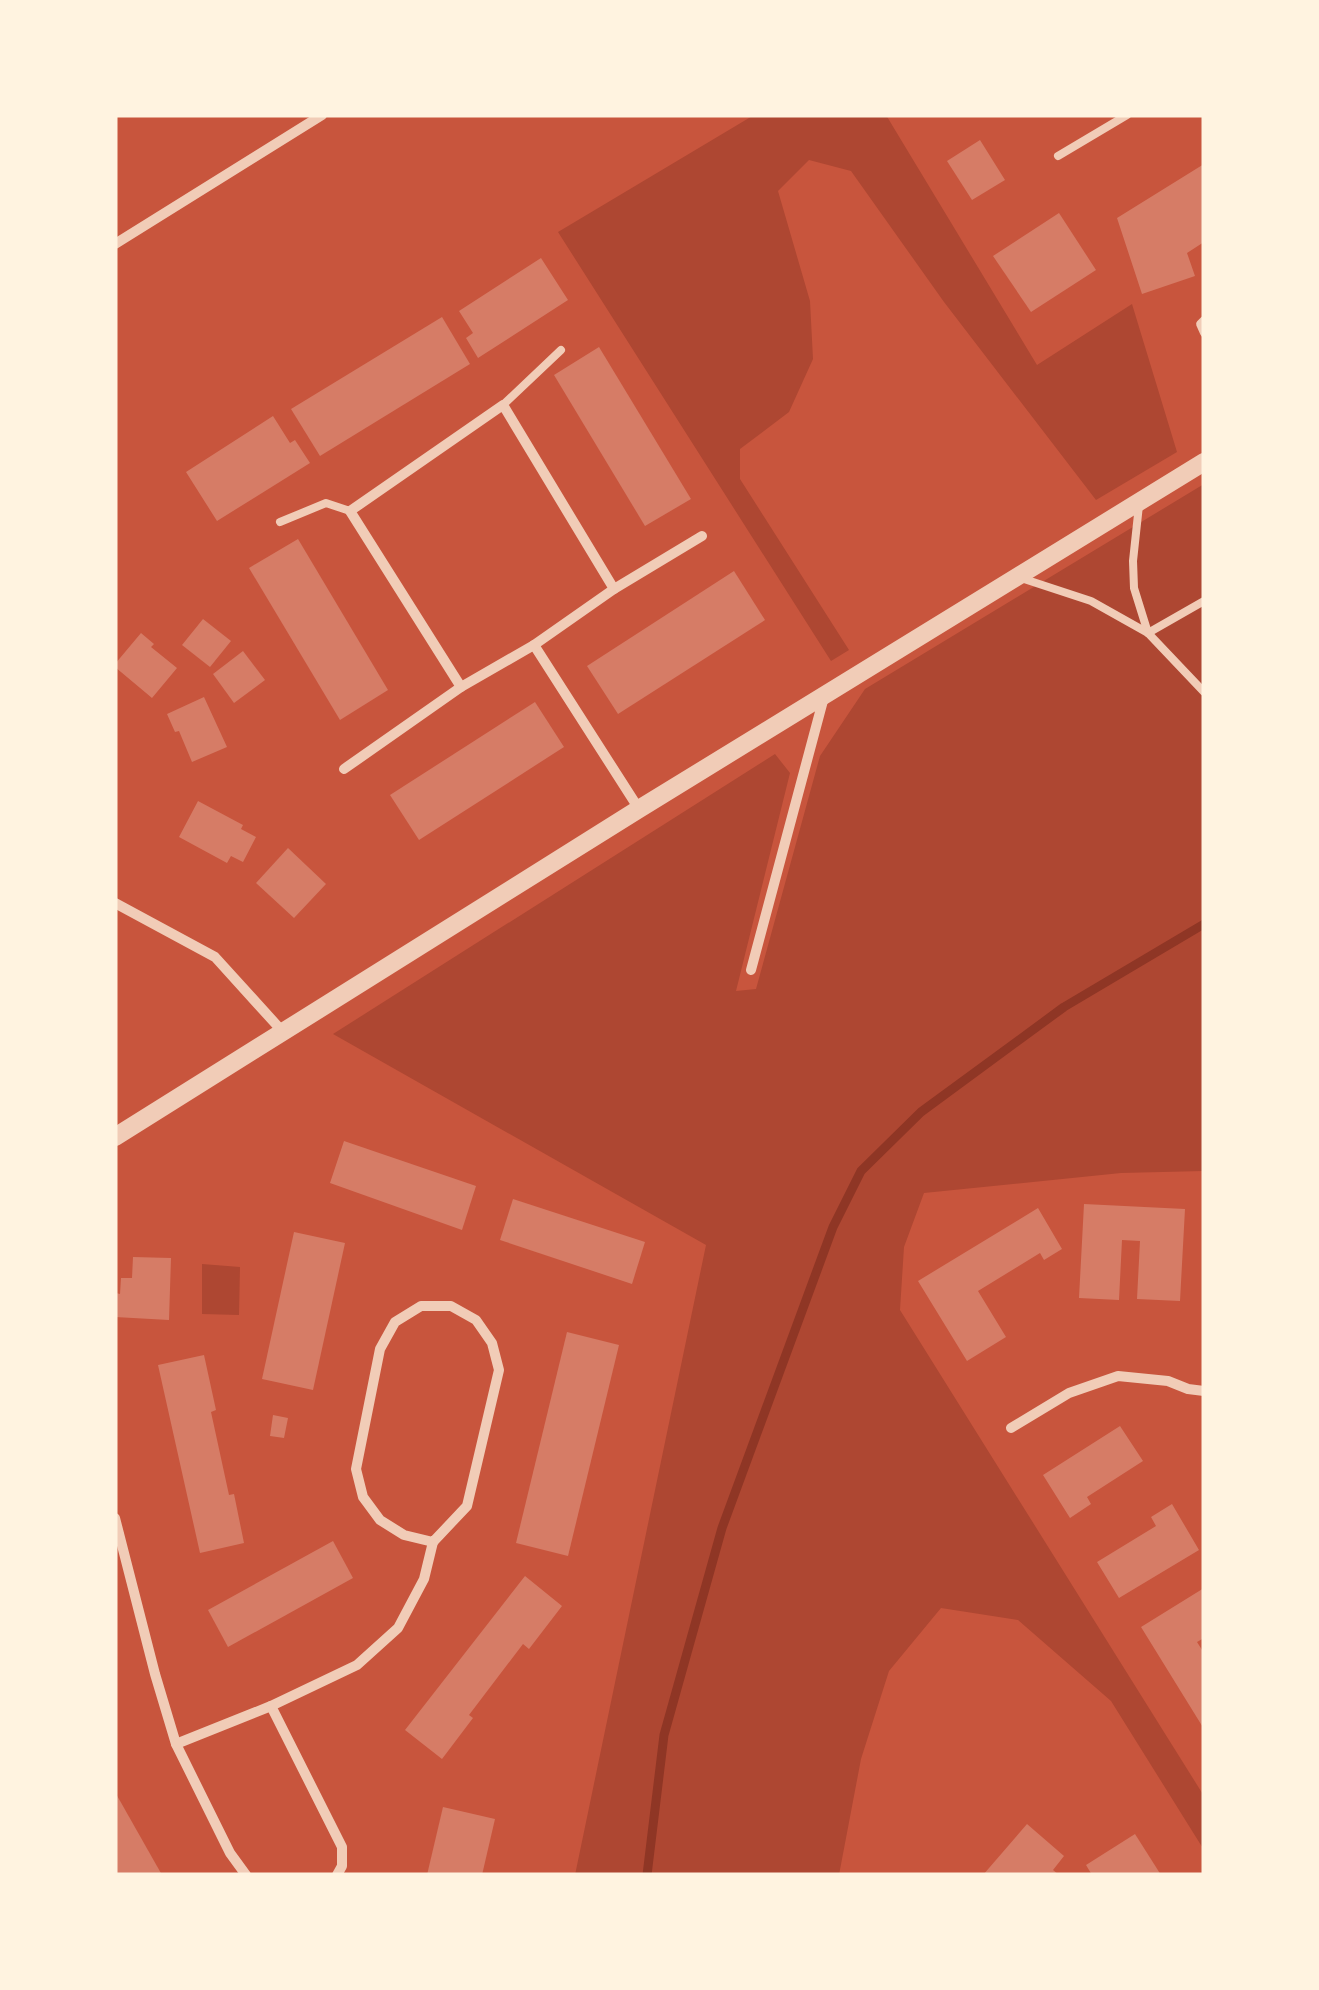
<svg xmlns="http://www.w3.org/2000/svg" width="1319" height="1990" viewBox="0 0 1319 1990" font-family="Manrope,sans-serif">
  <style>
    .green { fill: #ae4732 }
    .lines { fill: none; stroke-linecap: round; stroke-linejoin: round }
    .stream { stroke: #8f3625; stroke-width: 9 }
    .building { fill: #d67c66 }
    .service { stroke: #f1ccb7; stroke-width: 8 }
    .minor { stroke: #f1ccb7; stroke-width: 10 }
    .tertiary { stroke: #f1ccb7; stroke-width: 18 }
  </style>
  <rect width="100%" height="100%" fill="#c8553d"/>
  <g class="green">
    <path d="M 754,115 L 886,115 L 1037,365 L 1132,304 L 1177,452 L 1096,500 L 944,302 L 851,171 L 809,160 L 778,191 L 810,301 L 813,359 L 789,412 L 740,449 L 740,479 L 849,650 L 831,661 L 558,232 Z"/>
    <path d="M 1204,484 L 1204,1171 L 1121,1173 L 924,1193 L 904,1247 L 900,1310 L 1204,1796 L 1204,1850 L 1111,1701 L 1018,1620 L 941,1608 L 889,1671 L 861,1759 L 839,1875 L 575,1875 L 706,1245 L 333,1034 L 775,754 L 790,773 L 736,991 L 756,989 L 820,756 L 865,689 Z"/>
    <path d="M 202,1264 L 240,1267 L 239,1315 L 202,1314 Z"/>
  </g>
  <g class="lines">
    <path class="stream" d="M 647,1875 L 664,1735 L 722,1528 L 833,1227 L 861,1171 L 921,1112 L 1064,1007 L 1204,924"/>
  </g>
  <g class="building">
    <path d="M 980,140 L 1005,180 L 972,200 L 947,161 Z"/>
    <path d="M 1204,164 L 1204,242 L 1187,253 L 1195,276 L 1142,294 L 1117,218 Z"/>
    <path d="M 1059,213 L 1096,270 L 1031,312 L 993,256 Z"/>
    <path d="M 541,258 L 568,300 L 478,358 L 466,338 L 473,333 L 459,311 Z"/>
    <path d="M 442,317 L 470,364 L 320,456 L 291,409 Z"/>
    <path d="M 599,347 L 691,499 L 645,526 L 554,375 Z"/>
    <path d="M 273,416 L 290,443 L 295,440 L 310,463 L 217,521 L 186,472 Z"/>
    <path d="M 298,539 L 388,690 L 340,720 L 249,568 Z"/>
    <path d="M 734,571 L 765,620 L 618,714 L 587,666 Z"/>
    <path d="M 203,619 L 231,641 L 210,667 L 182,645 Z"/>
    <path d="M 141,633 L 154,644 L 151,647 L 177,668 L 152,698 L 115,667 L 115,664 Z"/>
    <path d="M 243,651 L 265,680 L 234,703 L 213,674 Z"/>
    <path d="M 204,697 L 227,747 L 192,762 L 179,731 L 175,732 L 167,714 Z"/>
    <path d="M 535,702 L 564,747 L 419,840 L 390,795 Z"/>
    <path d="M 198,801 L 243,825 L 241,829 L 256,837 L 243,862 L 231,856 L 227,863 L 179,837 Z"/>
    <path d="M 288,848 L 326,884 L 294,918 L 256,883 Z"/>
    <path d="M 344,1141 L 476,1186 L 462,1230 L 330,1183 Z"/>
    <path d="M 513,1199 L 645,1242 L 632,1284 L 500,1240 Z"/>
    <path d="M 1084,1204 L 1185,1209 L 1180,1301 L 1137,1299 L 1140,1241 L 1122,1240 L 1119,1300 L 1079,1298 Z"/>
    <path d="M 1038,1208 L 1062,1249 L 1044,1260 L 1040,1253 L 978,1291 L 1006,1337 L 967,1361 L 918,1281 Z"/>
    <path d="M 294,1232 L 345,1243 L 313,1390 L 262,1379 Z"/>
    <path d="M 133,1257 L 171,1258 L 169,1320 L 115,1317 L 116,1293 L 120,1294 L 121,1278 L 132,1278 Z"/>
    <path d="M 567,1332 L 619,1345 L 568,1556 L 516,1543 Z"/>
    <path d="M 204,1355 L 216,1410 L 211,1412 L 229,1495 L 234,1494 L 244,1543 L 200,1553 L 158,1365 Z"/>
    <path d="M 273,1415 L 288,1418 L 284,1438 L 270,1436 Z"/>
    <path d="M 1120,1426 L 1143,1461 L 1087,1497 L 1091,1504 L 1070,1518 L 1043,1475 Z"/>
    <path d="M 1172,1504 L 1199,1550 L 1119,1598 L 1097,1562 L 1156,1526 L 1151,1517 Z"/>
    <path d="M 333,1541 L 353,1578 L 228,1647 L 208,1610 Z"/>
    <path d="M 525,1576 L 562,1606 L 529,1649 L 523,1644 L 469,1715 L 473,1718 L 442,1759 L 405,1730 Z"/>
    <path d="M 1204,1588 L 1204,1638 L 1197,1642 L 1204,1653 L 1204,1729 L 1141,1627 Z"/>
    <path d="M 115,1792 L 162,1875 L 115,1875 Z"/>
    <path d="M 443,1807 L 495,1819 L 482,1875 L 427,1875 Z"/>
    <path d="M 1027,1824 L 1064,1856 L 1053,1870 L 1059,1875 L 983,1875 Z"/>
    <path d="M 1135,1834 L 1161,1875 L 1092,1875 L 1086,1865 Z"/>
  </g>
  <g class="lines">
    <g class="service">
      <path d="M 1058,156 L 1127,115"/>
      <path d="M 1204,320 L 1200,324 L 1204,333"/>
      <path d="M 503,405 L 561,350"/>
      <path d="M 1139,505 L 1133,561 L 1134,588 L 1148,633"/>
      <path d="M 280,522 L 326,503 L 350,511"/>
      <path d="M 1021,578 L 1091,601 L 1148,633 L 1204,692"/>
      <path d="M 1148,633 L 1204,601"/>
    </g>
    <g class="minor">
      <path d="M 115,244 L 322,115"/>
      <path d="M 534,645 L 639,809"/>
      <path d="M 461,687 L 350,511 L 503,405 L 614,589"/>
      <path d="M 344,769 L 461,687 L 534,645 L 614,589 L 702,536"/>
      <path d="M 115,903 L 215,957 L 283,1032"/>
      <path d="M 751,970 L 824,697"/>
      <path d="M 421,1306 L 451,1306 L 476,1320 L 492,1343 L 499,1370 L 467,1506 L 433,1542 L 404,1535 L 380,1520 L 363,1497 L 356,1469 L 380,1349 L 395,1322 Z"/>
      <path d="M 1011,1428 L 1069,1393 L 1118,1376 L 1168,1381 L 1188,1389 L 1204,1391"/>
      <path d="M 115,1518 L 155,1674 L 176,1744 L 230,1853 L 246,1875"/>
      <path d="M 271,1706 L 342,1847 L 342,1866 L 337,1875"/>
      <path d="M 176,1744 L 271,1706 L 357,1665 L 398,1628 L 424,1579 L 433,1542"/>
    </g>
    <path class="tertiary" d="M 115,1137 L 639,809 L 1204,462"/>
  </g>
  <rect width="1319" height="1990" fill="none" stroke="#fff3e0" stroke-width="235"/>
</svg>
